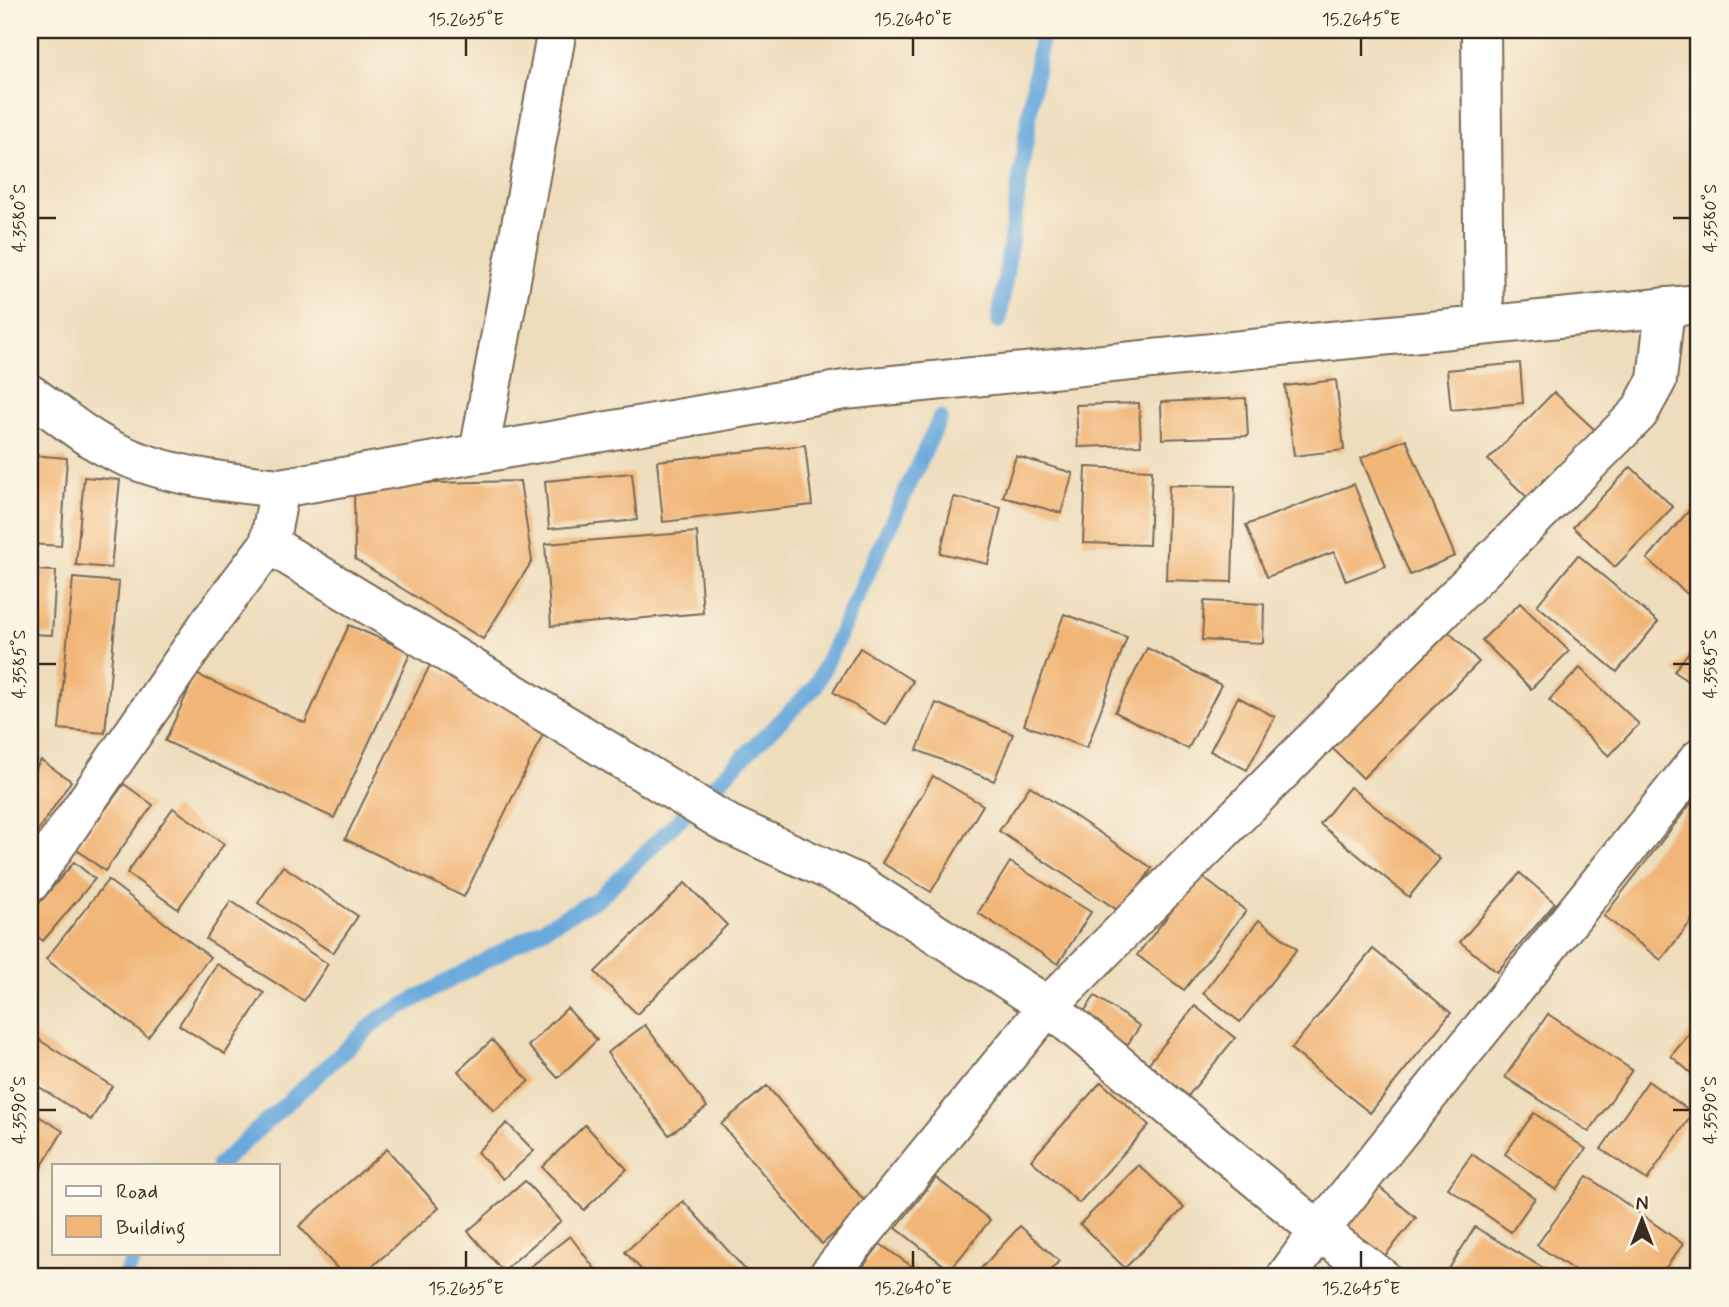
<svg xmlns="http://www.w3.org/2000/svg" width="1729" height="1307" viewBox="0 0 1729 1307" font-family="Mynerve,sans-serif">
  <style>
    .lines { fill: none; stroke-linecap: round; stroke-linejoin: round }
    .stream { stroke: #69a9dc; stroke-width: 16 }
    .building { fill: #f1b677 }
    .minor-casing { stroke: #7a6955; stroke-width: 42 }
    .minor { stroke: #fff; stroke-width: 38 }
    .ticks { fill: none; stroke: #3b2a1e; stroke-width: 2.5 }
    .neatline { fill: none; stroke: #3b2a1e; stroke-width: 2.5 }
    .ticks-label { font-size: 18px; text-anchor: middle; fill: #3b2a1e }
  </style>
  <rect width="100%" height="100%" fill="#fcf5e5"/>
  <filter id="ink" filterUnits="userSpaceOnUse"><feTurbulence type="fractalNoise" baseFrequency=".0143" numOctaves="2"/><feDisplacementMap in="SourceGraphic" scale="14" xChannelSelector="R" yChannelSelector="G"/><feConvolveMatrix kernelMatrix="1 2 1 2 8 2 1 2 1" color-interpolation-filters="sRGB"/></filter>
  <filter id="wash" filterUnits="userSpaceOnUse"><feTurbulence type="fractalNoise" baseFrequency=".00686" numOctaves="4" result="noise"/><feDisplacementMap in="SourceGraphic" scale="28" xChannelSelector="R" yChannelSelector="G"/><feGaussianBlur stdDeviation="1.57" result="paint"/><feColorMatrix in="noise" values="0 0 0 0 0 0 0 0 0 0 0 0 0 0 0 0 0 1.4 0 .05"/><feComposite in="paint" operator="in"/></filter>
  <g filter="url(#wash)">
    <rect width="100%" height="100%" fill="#eeddbc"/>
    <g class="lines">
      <g class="stream">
        <path d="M 999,321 L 1042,30"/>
        <path d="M 219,1165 L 379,1019 L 599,898 L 815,687 L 940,418"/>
        <path d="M 124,1277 L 137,1253"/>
      </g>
    </g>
    <g id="blocks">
      <g class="building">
        <path d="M 1520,363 L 1523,403 L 1451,410 L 1447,370 Z"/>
        <path d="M 1336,380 L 1344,450 L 1294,456 L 1285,386 Z"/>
        <path d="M 1554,392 L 1596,431 L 1529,499 L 1488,460 Z"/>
        <path d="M 1246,398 L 1248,436 L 1162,439 L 1161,402 Z"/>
        <path d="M 1139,403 L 1141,445 L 1078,447 L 1076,405 Z"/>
        <path d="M 1406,439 L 1455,556 L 1410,575 L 1361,458 Z"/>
        <path d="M 805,445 L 812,505 L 663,522 L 657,461 Z"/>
        <path d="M 30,455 L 67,458 L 61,546 L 30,544 Z"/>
        <path d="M 1016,456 L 1073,473 L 1061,513 L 1003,497 Z"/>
        <path d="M 1086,467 L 1152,470 L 1149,545 L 1083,543 Z"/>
        <path d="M 1631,467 L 1673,507 L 1615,567 L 1573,527 Z"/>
        <path d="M 632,473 L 637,520 L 549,529 L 545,481 Z"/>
        <path d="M 84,477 L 120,480 L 111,568 L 76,565 Z"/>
        <path d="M 520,481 L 532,561 L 483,639 L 355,559 L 354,485 Z"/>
        <path d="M 1354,484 L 1386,566 L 1346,581 L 1334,552 L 1267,577 L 1246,525 Z"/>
        <path d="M 1169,485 L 1235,486 L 1232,582 L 1166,580 Z"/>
        <path d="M 954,497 L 1001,508 L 988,564 L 940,553 Z"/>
        <path d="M 1699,499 L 1699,604 L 1647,559 Z"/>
        <path d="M 697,532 L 703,613 L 551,626 L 545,544 Z"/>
        <path d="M 1578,555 L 1658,622 L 1617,672 L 1537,605 Z"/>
        <path d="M 30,570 L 56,571 L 52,635 L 30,634 Z"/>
        <path d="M 73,578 L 119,582 L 105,733 L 59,729 Z"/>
        <path d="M 1204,601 L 1264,604 L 1263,643 L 1202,640 Z"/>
        <path d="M 1520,603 L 1569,651 L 1531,689 L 1482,640 Z"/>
        <path d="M 1064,614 L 1127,637 L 1087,748 L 1024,725 Z"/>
        <path d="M 349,625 L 411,652 L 334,818 L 165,741 L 196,674 L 305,723 Z"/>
        <path d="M 1449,632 L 1479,662 L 1363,778 L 1332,748 Z"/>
        <path d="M 1699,639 L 1699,690 L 1674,671 Z"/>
        <path d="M 860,648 L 913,681 L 886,725 L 833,692 Z"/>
        <path d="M 1147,648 L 1221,685 L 1188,749 L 1115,712 Z"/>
        <path d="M 430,665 L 549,722 L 464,897 L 345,839 Z"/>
        <path d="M 1580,668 L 1639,724 L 1609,756 L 1549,700 Z"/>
        <path d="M 1238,697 L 1275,717 L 1247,770 L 1210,751 Z"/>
        <path d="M 936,703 L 1013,734 L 994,781 L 917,750 Z"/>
        <path d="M 41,760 L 71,781 L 30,843 L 30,777 Z"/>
        <path d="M 933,776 L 983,805 L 931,892 L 882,863 Z"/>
        <path d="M 124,784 L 153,805 L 105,871 L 76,849 Z"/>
        <path d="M 1030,786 L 1152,868 L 1122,913 L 999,831 Z"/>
        <path d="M 1350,787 L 1440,859 L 1409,897 L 1320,824 Z"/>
        <path d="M 1699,793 L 1699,911 L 1661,960 L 1604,916 Z"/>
        <path d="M 173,808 L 224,844 L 178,909 L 127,873 Z"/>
        <path d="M 74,862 L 95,879 L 43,941 L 30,930 L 30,914 Z"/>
        <path d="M 1010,862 L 1091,912 L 1058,964 L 978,913 Z"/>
        <path d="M 283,866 L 358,916 L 333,953 L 258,903 Z"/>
        <path d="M 1520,873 L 1555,903 L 1497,972 L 1460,942 Z"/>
        <path d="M 1200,875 L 1246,911 L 1184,990 L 1137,955 Z"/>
        <path d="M 108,880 L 210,957 L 148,1037 L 46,959 Z"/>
        <path d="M 685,883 L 727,925 L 637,1014 L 595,972 Z"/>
        <path d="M 231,901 L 328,964 L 304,1001 L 206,939 Z"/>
        <path d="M 1259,920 L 1297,949 L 1240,1022 L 1203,993 Z"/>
        <path d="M 1373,949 L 1451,1013 L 1370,1113 L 1291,1049 Z"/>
        <path d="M 217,964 L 264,993 L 225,1054 L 179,1025 Z"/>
        <path d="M 1095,996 L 1140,1026 L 1123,1051 L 1078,1020 Z"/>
        <path d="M 1195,1006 L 1235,1038 L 1188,1096 L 1148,1064 Z"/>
        <path d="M 567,1008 L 597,1040 L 558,1078 L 528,1046 Z"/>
        <path d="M 1548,1014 L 1632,1070 L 1589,1132 L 1505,1077 Z"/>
        <path d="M 1699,1022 L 1699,1080 L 1671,1056 Z"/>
        <path d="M 645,1025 L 707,1107 L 669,1135 L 607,1053 Z"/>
        <path d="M 33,1036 L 112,1086 L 91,1120 L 30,1081 L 30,1040 Z"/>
        <path d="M 492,1040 L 529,1081 L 494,1111 L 458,1071 Z"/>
        <path d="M 1648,1081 L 1693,1113 L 1647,1180 L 1601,1149 Z"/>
        <path d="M 1101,1082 L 1149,1125 L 1079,1203 L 1031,1160 Z"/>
        <path d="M 767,1086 L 868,1205 L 822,1244 L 721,1124 Z"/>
        <path d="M 30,1111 L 63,1131 L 34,1179 L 30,1176 Z"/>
        <path d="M 1534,1113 L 1586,1149 L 1556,1190 L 1505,1154 Z"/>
        <path d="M 507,1123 L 534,1151 L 503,1179 L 477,1152 Z"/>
        <path d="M 585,1125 L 627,1169 L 584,1210 L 542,1167 Z"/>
        <path d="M 387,1149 L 439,1208 L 360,1277 L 345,1277 L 299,1226 Z"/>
        <path d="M 1472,1154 L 1535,1198 L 1511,1232 L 1448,1188 Z"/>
        <path d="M 1139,1165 L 1184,1208 L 1125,1268 L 1080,1224 Z"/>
        <path d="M 1587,1176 L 1683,1244 L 1659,1277 L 1584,1277 L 1537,1245 Z"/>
        <path d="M 936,1178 L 990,1220 L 950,1270 L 896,1228 Z"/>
        <path d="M 525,1181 L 561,1221 L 503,1271 L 468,1231 Z"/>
        <path d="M 1379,1187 L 1416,1218 L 1383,1258 L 1345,1228 Z"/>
        <path d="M 683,1201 L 752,1277 L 648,1277 L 625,1252 Z"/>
        <path d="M 1020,1226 L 1059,1261 L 1045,1277 L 973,1277 Z"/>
        <path d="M 1475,1227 L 1558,1277 L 1444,1277 Z"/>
        <path d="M 570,1236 L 601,1277 L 517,1277 Z"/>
        <path d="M 880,1244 L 927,1277 L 868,1277 L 860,1271 Z"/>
      </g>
    </g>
  </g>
  <g filter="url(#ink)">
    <use href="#blocks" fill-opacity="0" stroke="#7a6955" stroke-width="2"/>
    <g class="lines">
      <defs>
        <g id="minor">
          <path d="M 1481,30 L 1484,325"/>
          <path d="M 30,394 C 57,413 85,438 116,452 C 166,476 224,482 280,488 L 844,390 L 1699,304"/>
          <path d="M 479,453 L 557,30"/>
          <path d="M 269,544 L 728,824 L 857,883 L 1048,1006 L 1319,1231 L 1381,1277"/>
          <path d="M 30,883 L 212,619 L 269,544 L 280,488"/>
          <path d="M 827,1277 L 1048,1006 L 1639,413 L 1657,380 L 1665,307"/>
          <path d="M 1286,1277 L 1319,1231 L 1699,759"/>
        </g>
      </defs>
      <use href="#minor" class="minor-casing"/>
      <use href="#minor" class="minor"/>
    </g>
  </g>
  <path class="ticks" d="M 466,38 L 466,56M 913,38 L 913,56M 1361,38 L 1361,56M 38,218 L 56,218M 1673,218 L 1690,218M 38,664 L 56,664M 1673,664 L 1690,664M 38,1110 L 56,1110M 1673,1110 L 1690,1110M 466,1251 L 466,1268M 913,1251 L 913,1268M 1361,1251 L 1361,1268"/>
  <rect width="1729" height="1307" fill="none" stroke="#fcf5e5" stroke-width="77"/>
  <rect x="52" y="1164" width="228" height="91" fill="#fcf5e5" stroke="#afa495" stroke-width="2"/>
  <rect x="66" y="1186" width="35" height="10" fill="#ffffff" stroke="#afa495" stroke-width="2"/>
  <text x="116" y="1198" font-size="21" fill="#3b2a1e">Road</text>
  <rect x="66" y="1216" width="35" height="21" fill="#f1b677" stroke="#afa495" stroke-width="2"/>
  <text x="116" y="1234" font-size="21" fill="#3b2a1e">Building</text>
  <g transform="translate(1642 1220)" stroke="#fcf5e5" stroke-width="5" paint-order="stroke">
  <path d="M0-5L12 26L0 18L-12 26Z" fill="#3b2a1e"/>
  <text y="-10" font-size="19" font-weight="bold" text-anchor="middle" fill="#3b2a1e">N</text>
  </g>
  <rect x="38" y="38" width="1652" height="1230" class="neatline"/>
  <g class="ticks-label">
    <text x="466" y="25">15.2635°E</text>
    <text x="913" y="25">15.2640°E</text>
    <text x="1361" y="25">15.2645°E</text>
    <text transform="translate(19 218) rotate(-90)" y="6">4.3580°S</text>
    <text transform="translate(1710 218) rotate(-90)" y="6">4.3580°S</text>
    <text transform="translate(19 664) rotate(-90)" y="6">4.3585°S</text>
    <text transform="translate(1710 664) rotate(-90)" y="6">4.3585°S</text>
    <text transform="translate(19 1110) rotate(-90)" y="6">4.3590°S</text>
    <text transform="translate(1710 1110) rotate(-90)" y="6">4.3590°S</text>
    <text x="466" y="1294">15.2635°E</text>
    <text x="913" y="1294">15.2640°E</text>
    <text x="1361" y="1294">15.2645°E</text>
  </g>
</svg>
